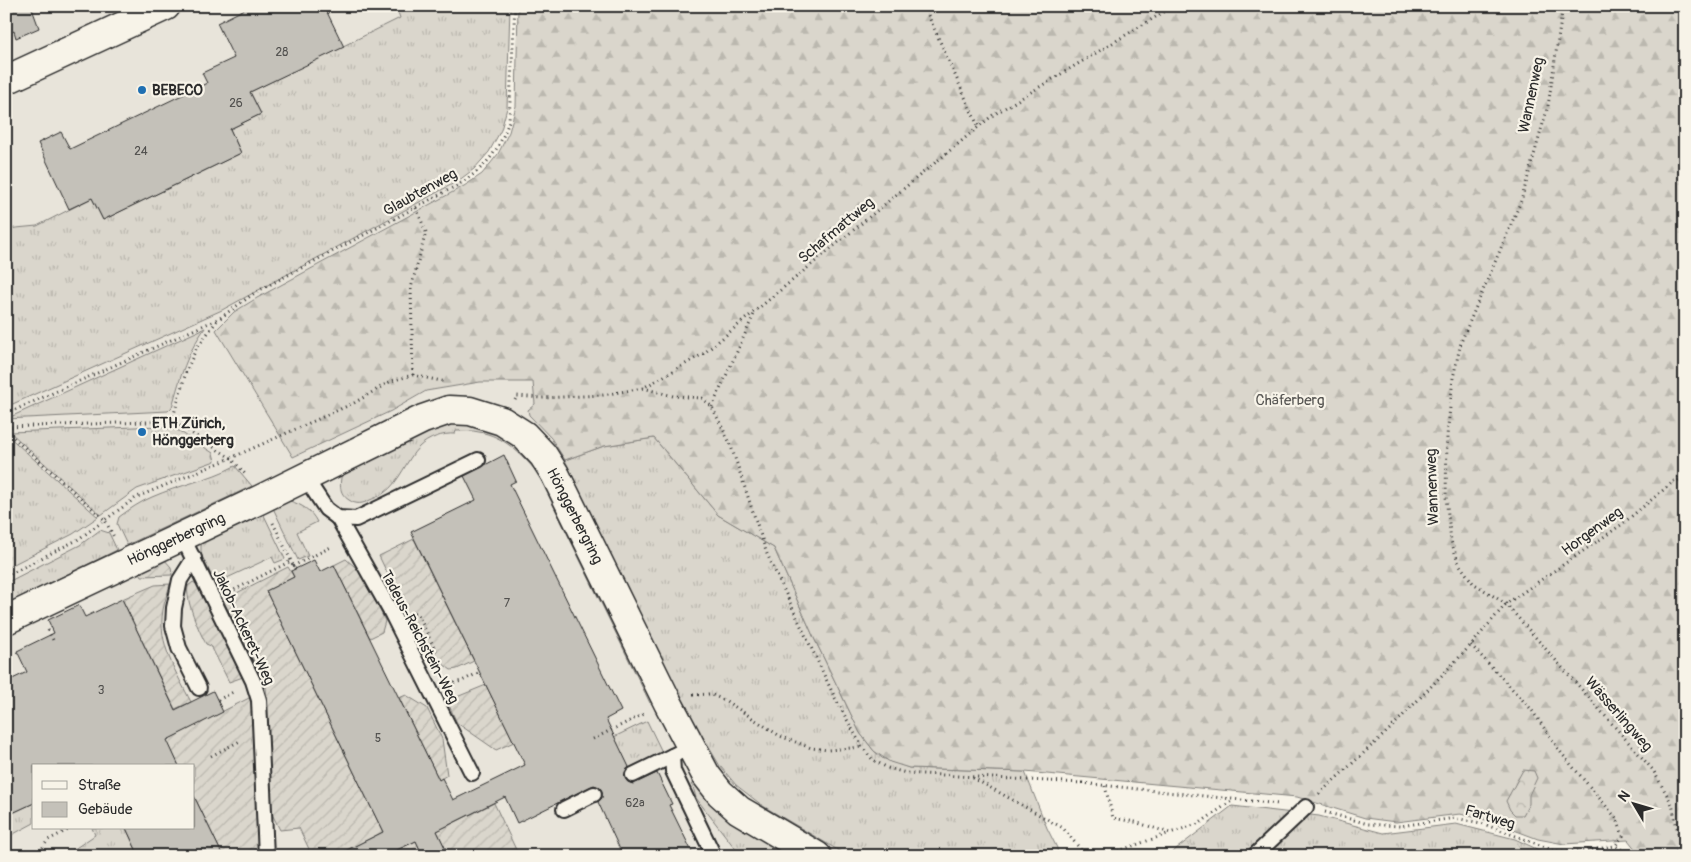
<svg xmlns="http://www.w3.org/2000/svg" width="1691" height="862" viewBox="0 0 1691 862" font-family="Pangolin,sans-serif">
  <style>
    .built { fill: #e8e4da; fill-rule: evenodd }
    .grass { fill: url(#grass-tufts); stroke: #82807c }
    .forest { fill: url(#forest-firs); stroke: #82807c }
    .park { fill: url(#park-crowns); stroke: #82807c }
    .garden { fill: url(#garden-furrows); stroke: #82807c }
    .building { fill: #c4c1b9; stroke: #2b2b2b }
    .lines { fill: none; stroke-linecap: round; stroke-linejoin: round }
    .service-casing { stroke: #2b2b2b; stroke-width: 18 }
    .minor-casing { stroke: #2b2b2b; stroke-width: 31 }
    .path { stroke: #2b2b2b; stroke-width: 3; stroke-dasharray: 1 4; stroke-linecap: butt }
    .service { stroke: #f7f3e8; stroke-width: 14 }
    .minor { stroke: #f7f3e8; stroke-width: 28 }
    .poi-dot { fill: #1f6fb2; stroke: #f7f3e8; stroke-width: 2 }
    .labels { text-anchor: middle; stroke-width: 4.5; stroke-linejoin: round; paint-order: stroke }
    .number-label { font-size: 12px; fill: #51504e }
    .poi-label { font-size: 15px; font-weight: bold; fill: #2b2b2b; stroke: #f7f3e8; text-anchor: start }
    .street-label { font-size: 15px; fill: #2b2b2b; stroke: #f7f3e8 }
    .park-label { font-size: 15px; fill: #575653; stroke: #f7f3e8 }
  </style>
  <defs>
    <pattern id="grass-tufts" width="24" height="20" patternUnits="userSpaceOnUse" patternTransform="scale(1.25)"><rect width="24" height="20" fill="#dad6cc"/><path d="M3 7l-1-3M5 7V3M7 7l1-3M15 17l-1-3M17 17v-4M19 17l1-3" fill="none" stroke="#bbb8af"/></pattern>
    <pattern id="forest-firs" width="22" height="20" patternUnits="userSpaceOnUse" patternTransform="scale(1.25)"><rect width="22" height="20" fill="#dad6cc"/><path d="M5 1l3.5 6h-7zM16 11l3.5 6h-7z" fill="#bbb8af"/></pattern>
    <pattern id="park-crowns" width="20" height="18" patternUnits="userSpaceOnUse" patternTransform="scale(1.25)"><rect width="20" height="18" fill="#dad6cc"/><path d="M2 6a3 3 0 1 1 6 0M12 15a3 3 0 1 1 6 0" fill="none" stroke="#bbb8af"/></pattern>
    <pattern id="garden-furrows" width="10" height="10" patternUnits="userSpaceOnUse" patternTransform="scale(1.25)"><rect width="10" height="10" fill="#dad6cc"/><path d="M-1 1l2-2M0 10L10 0M9 11l2-2" fill="none" stroke="#bbb8af"/></pattern>
  </defs>
  <rect width="100%" height="100%" fill="#f7f3e8"/>
  <filter id="ink" filterUnits="userSpaceOnUse"><feTurbulence type="fractalNoise" baseFrequency=".02" numOctaves="2"/><feDisplacementMap in="SourceGraphic" scale="10" xChannelSelector="R" yChannelSelector="G"/><feConvolveMatrix kernelMatrix="1 2 1 2 8 2 1 2 1" color-interpolation-filters="sRGB"/></filter>
  <g filter="url(#ink)">
    <path class="built" d="M 6,6 L 396,6 L 464,186 L 257,298 L 234,312 L 293,457 L 391,411 L 426,391 L 480,382 L 533,382 L 535,404 L 530,406 L 533,419 L 551,438 L 568,465 L 679,697 L 736,785 L 763,806 L 848,856 L 6,856 ZM 34,766 L 194,766 L 194,828 L 34,828 Z"/>
    <g class="grass">
      <path d="M 396,6 L 510,6 L 507,108 L 501,130 L 489,152 L 474,169 L 458,181 L 222,310 L 6,407 L 6,229 L 37,226 L 92,198 L 103,220 L 241,153 L 230,129 L 261,114 L 250,92 L 400,18 Z"/>
      <path d="M 205,328 C 186,355 181,375 172,407 L 168,411 L 6,419 Z"/>
      <path d="M 450,424 L 471,424 L 498,430 L 532,459 L 555,497 L 655,701 L 650,703 L 537,472 C 521,454 504,436 479,432 C 472,430 463,431 456,431 L 455,434 C 443,433 428,438 419,447 C 406,460 400,482 384,493 C 380,496 375,498 370,500 C 363,504 356,505 349,500 C 338,493 340,483 342,472 L 433,429 Z"/>
      <path d="M 160,426 L 179,431 L 213,453 L 215,461 L 137,489 L 101,515 L 10,432 Z"/>
      <path d="M 6,434 L 98,517 L 73,534 L 6,568 Z"/>
      <path d="M 654,438 L 718,515 L 774,548 L 814,638 L 860,733 L 874,751 L 882,758 L 909,768 L 1025,772 L 1047,828 L 1057,848 L 1058,856 L 848,856 L 763,806 L 736,785 L 720,766 L 679,697 L 565,460 L 604,446 Z"/>
      <path d="M 235,466 L 252,486 L 127,545 L 117,524 L 119,517 C 130,509 140,502 152,497 C 179,485 209,480 235,466 Z"/>
      <path d="M 290,501 C 302,505 311,510 317,522 L 297,532 L 308,556 L 298,560 L 272,506 Z"/>
      <path d="M 262,511 L 285,559 L 275,563 L 272,557 L 227,578 L 230,585 L 219,591 L 201,554 L 201,540 Z"/>
      <path d="M 100,530 L 109,533 L 117,550 L 6,604 L 6,583 L 80,545 Z"/>
      <path d="M 647,721 L 662,752 L 629,768 L 614,737 Z"/>
      <path d="M 688,767 L 796,856 L 741,856 L 696,798 Z"/>
      <path d="M 34,803 L 34,823 L 6,838 L 6,816 Z"/>
      <path d="M 1232,806 L 1319,816 L 1383,833 L 1456,824 L 1515,839 L 1552,856 L 1170,856 L 1176,849 Z"/>
      <path d="M 92,828 L 126,828 L 139,856 L 64,856 L 95,835 Z"/>
    </g>
    <path class="forest" d="M 518,6 L 1685,6 L 1685,856 L 1641,856 L 1628,840 L 1564,844 L 1538,839 L 1490,821 L 1460,814 L 1396,822 L 1365,818 L 1297,797 L 1025,772 L 909,768 L 890,762 L 874,751 L 860,733 L 814,638 L 774,548 L 718,515 L 654,438 L 604,446 L 565,460 L 551,438 L 529,415 L 528,410 L 535,404 L 533,382 L 480,382 L 426,391 L 391,411 L 293,457 L 216,330 L 234,312 L 257,298 L 464,186 L 482,174 L 498,154 L 509,132 L 516,106 Z"/>
    <path class="park" d="M 1523,770 L 1534,771 L 1537,778 L 1529,795 L 1529,804 L 1523,815 L 1515,815 L 1510,810 L 1506,801 Z"/>
    <g class="garden">
      <path d="M 414,539 L 474,661 L 457,669 L 451,670 L 416,644 L 404,616 L 404,608 L 379,556 Z"/>
      <path d="M 164,559 L 171,567 L 172,575 L 142,576 L 139,571 Z"/>
      <path d="M 346,559 L 363,574 L 385,621 L 382,632 L 370,638 L 334,565 Z"/>
      <path d="M 288,567 L 294,577 L 266,591 L 383,832 L 335,856 L 302,856 L 309,849 L 299,828 L 280,830 L 272,814 L 266,686 L 223,600 Z"/>
      <path d="M 193,582 L 198,585 L 243,677 L 229,682 L 211,646 L 206,644 C 199,631 185,600 188,586 Z"/>
      <path d="M 170,584 C 168,593 164,602 163,610 C 157,643 177,674 191,702 L 175,709 L 122,599 L 155,585 Z"/>
      <path d="M 486,685 L 514,742 L 496,750 L 457,723 L 447,701 Z"/>
      <path d="M 406,695 L 427,708 L 442,739 L 447,775 L 439,780 L 399,698 Z"/>
      <path d="M 251,697 L 259,845 L 250,856 L 223,856 L 194,796 L 194,766 L 179,766 L 166,740 Z"/>
      <path d="M 494,803 L 519,856 L 449,856 L 437,831 Z"/>
      <path d="M 416,841 L 423,856 L 384,856 Z"/>
    </g>
    <g class="building">
      <path d="M 6,6 L 31,6 L 39,28 L 16,38 L 14,31 L 6,35 Z"/>
      <path d="M 251,6 L 324,6 L 344,47 L 250,92 L 261,114 L 230,129 L 241,153 L 103,220 L 92,198 L 69,209 L 38,143 L 61,132 L 70,149 L 207,83 L 202,73 L 234,58 L 217,23 Z"/>
      <path d="M 504,455 L 516,481 L 510,484 L 621,711 L 606,719 L 629,767 L 626,771 L 625,778 L 628,782 L 633,784 L 657,773 L 672,804 L 669,805 L 694,856 L 623,856 L 598,802 L 602,798 L 602,791 L 599,787 L 594,785 L 517,823 L 505,797 L 437,831 L 449,856 L 423,856 L 416,841 L 384,856 L 335,856 L 383,832 L 266,591 L 294,577 L 291,571 L 314,560 L 320,572 L 334,565 L 439,780 L 442,778 L 453,800 L 525,765 L 411,532 L 476,500 L 464,476 Z"/>
      <path d="M 122,599 L 175,710 L 213,691 L 223,712 L 167,740 L 179,766 L 34,766 L 34,803 L 6,816 L 6,682 L 27,672 L 17,651 L 54,633 L 48,620 L 79,605 L 85,617 Z"/>
      <path d="M 194,796 L 223,856 L 139,856 L 126,828 L 194,828 Z"/>
    </g>
    <g class="lines">
      <defs>
        <g id="service">
          <path d="M 305,477 L 326,509 L 338,518 L 356,519 L 478,460"/>
          <path d="M 338,518 L 391,612 L 472,773"/>
          <path d="M 182,536 L 253,681 L 259,700 L 266,856"/>
          <path d="M 194,558 L 180,580 L 174,608 L 173,626 L 179,648 L 199,688"/>
          <path d="M 672,756 L 673,771 L 712,852"/>
          <path d="M 633,775 L 678,753"/>
          <path d="M 564,809 L 594,794"/>
          <path d="M 1254,856 L 1306,807"/>
        </g>
        <g id="minor">
          <path d="M 6,80 L 166,6"/>
          <path d="M 6,620 L 261,499 L 423,419 L 449,410 L 470,411 L 502,421 L 524,435 L 543,455 L 555,474 L 668,703 L 706,775 L 720,793 L 739,810 L 817,856"/>
        </g>
      </defs>
      <use href="#service" class="service-casing"/>
      <use href="#minor" class="minor-casing"/>
      <g class="path">
        <path d="M 924,6 L 978,126"/>
        <path d="M 1563,6 L 1548,106 L 1521,201 L 1461,342 L 1453,378 L 1447,436 L 1446,497 L 1451,541 L 1459,564 L 1473,583 L 1506,604 L 1653,770 L 1672,804 L 1680,842 L 1675,856"/>
        <path d="M 413,375 L 411,288 L 426,232 L 416,208"/>
        <path d="M 643,388 L 673,396 L 702,398 L 712,407 L 730,443 L 767,554 L 834,696 L 862,747 L 873,760 L 888,768 L 906,773 L 1082,783 L 1279,804"/>
        <path d="M 515,400 L 517,396 L 541,398 L 603,395 L 643,388 L 703,354 L 993,115 L 1174,6"/>
        <path d="M 712,407 L 755,312"/>
        <path d="M 6,414 L 220,318 L 256,292 L 458,185 C 486,167 498,153 509,121 L 515,6"/>
        <path d="M 172,421 L 186,372 L 196,349 L 219,318"/>
        <path d="M 6,427 L 172,421 L 231,458 L 247,476"/>
        <path d="M 6,431 L 105,520 L 115,539"/>
        <path d="M 1673,482 L 1685,478"/>
        <path d="M 273,523 L 295,569"/>
        <path d="M 293,566 L 333,546"/>
        <path d="M 6,576 L 77,540 L 137,497 L 231,458 L 354,403 L 391,381 L 413,375 L 446,382"/>
        <path d="M 230,592 L 291,561"/>
        <path d="M 414,613 L 417,613 L 436,651"/>
        <path d="M 48,630 L 53,640"/>
        <path d="M 1471,645 L 1531,709 L 1562,754 L 1617,819 L 1623,836 L 1615,846"/>
        <path d="M 449,684 L 462,681 L 480,672"/>
        <path d="M 693,695 L 710,694 L 726,701 L 780,736 L 811,748 L 828,750 L 862,747"/>
        <path d="M 218,700 L 235,691"/>
        <path d="M 593,739 L 644,714"/>
        <path d="M 211,756 L 242,740"/>
        <path d="M 973,778 L 1063,828 L 1086,856"/>
        <path d="M 1105,786 L 1113,818 L 1135,822 L 1170,833 L 1200,823 L 1233,800"/>
        <path d="M 1319,794 L 1391,728 L 1471,645 L 1506,604 L 1621,525 L 1673,482 L 1685,468"/>
        <path d="M 1325,812 L 1368,824 L 1400,826 L 1455,818 L 1481,823 L 1556,851 L 1584,851 L 1615,846 L 1636,856"/>
        <path d="M 37,856 L 48,840 L 70,829"/>
        <path d="M 1104,856 L 1170,833"/>
      </g>
      <use href="#service" class="service"/>
      <use href="#minor" class="minor"/>
    </g>
  </g>
  <g class="poi-dot">
    <circle cx="142" cy="90" r="5"/>
    <circle cx="142" cy="432" r="5"/>
  </g>
  <g class="labels">
    <g class="number-label">
      <text x="282" y="56">28</text>
      <text x="236" y="107">26</text>
      <text x="141" y="155">24</text>
      <text x="507" y="607">7</text>
      <text x="101" y="694">3</text>
      <text x="378" y="742">5</text>
      <text x="635" y="807">62a</text>
    </g>
    <g class="poi-label">
      <text x="152" y="95">BEBECO</text>
      <text x="152" y="428">ETH Zürich,<tspan x="152" dy="17">Hönggerberg</tspan></text>
    </g>
    <g class="street-label">
      <text transform="translate(1531 95) rotate(-78)" y="5">Wannenweg</text>
      <text transform="translate(420 192) rotate(-29)" y="5">Glaubtenweg</text>
      <text transform="translate(836 230) rotate(-40)" y="5">Schafmattweg</text>
      <text transform="translate(1432 487) rotate(-92)" y="5">Wannenweg</text>
      <text transform="translate(575 516) rotate(63)" y="5">Hönggerbergring</text>
      <text transform="translate(1592 531) rotate(-36)" y="5">Horgenweg</text>
      <text transform="translate(176 539) rotate(-25)" y="5">Hönggerbergring</text>
      <text transform="translate(244 627) rotate(65)" y="5">Jakob-Ackeret-Weg</text>
      <text transform="translate(420 637) rotate(62)" y="5">Tadeus-Reichstein-Weg</text>
      <text transform="translate(1619 714) rotate(49)" y="5">Wässerlingweg</text>
      <text transform="translate(1490 817) rotate(17)" y="5">Fartweg</text>
    </g>
    <g class="park-label">
      <text x="1290" y="405">Chäferberg</text>
    </g>
  </g>
  <rect width="1691" height="862" fill="none" stroke="#f7f3e8" stroke-width="25"/>
  <rect x="12" y="12" width="1666" height="837" fill="none" stroke="#2b2b2b" stroke-width="2" filter="url(#ink)"/>
  <rect x="32" y="764" width="162" height="65" fill="#f7f3e8" stroke="#a5a39c"/>
  <rect x="42" y="781" width="25" height="8" fill="#f7f3e8" stroke="#a5a39c"/>
  <text x="78" y="790" font-size="15" fill="#2b2b2b">Straße</text>
  <rect x="42" y="802" width="25" height="15" fill="#c4c1b9" stroke="#a5a39c"/>
  <text x="78" y="814" font-size="15" fill="#2b2b2b">Gebäude</text>
  <g transform="translate(1634 804) rotate(308)" stroke="#f7f3e8" stroke-width="4" paint-order="stroke">
  <path d="M0-4L9 19L0 12L-9 19Z" fill="#2b2b2b"/>
  <text y="-8" font-size="14" font-weight="bold" text-anchor="middle" fill="#2b2b2b">N</text>
  </g>
</svg>
